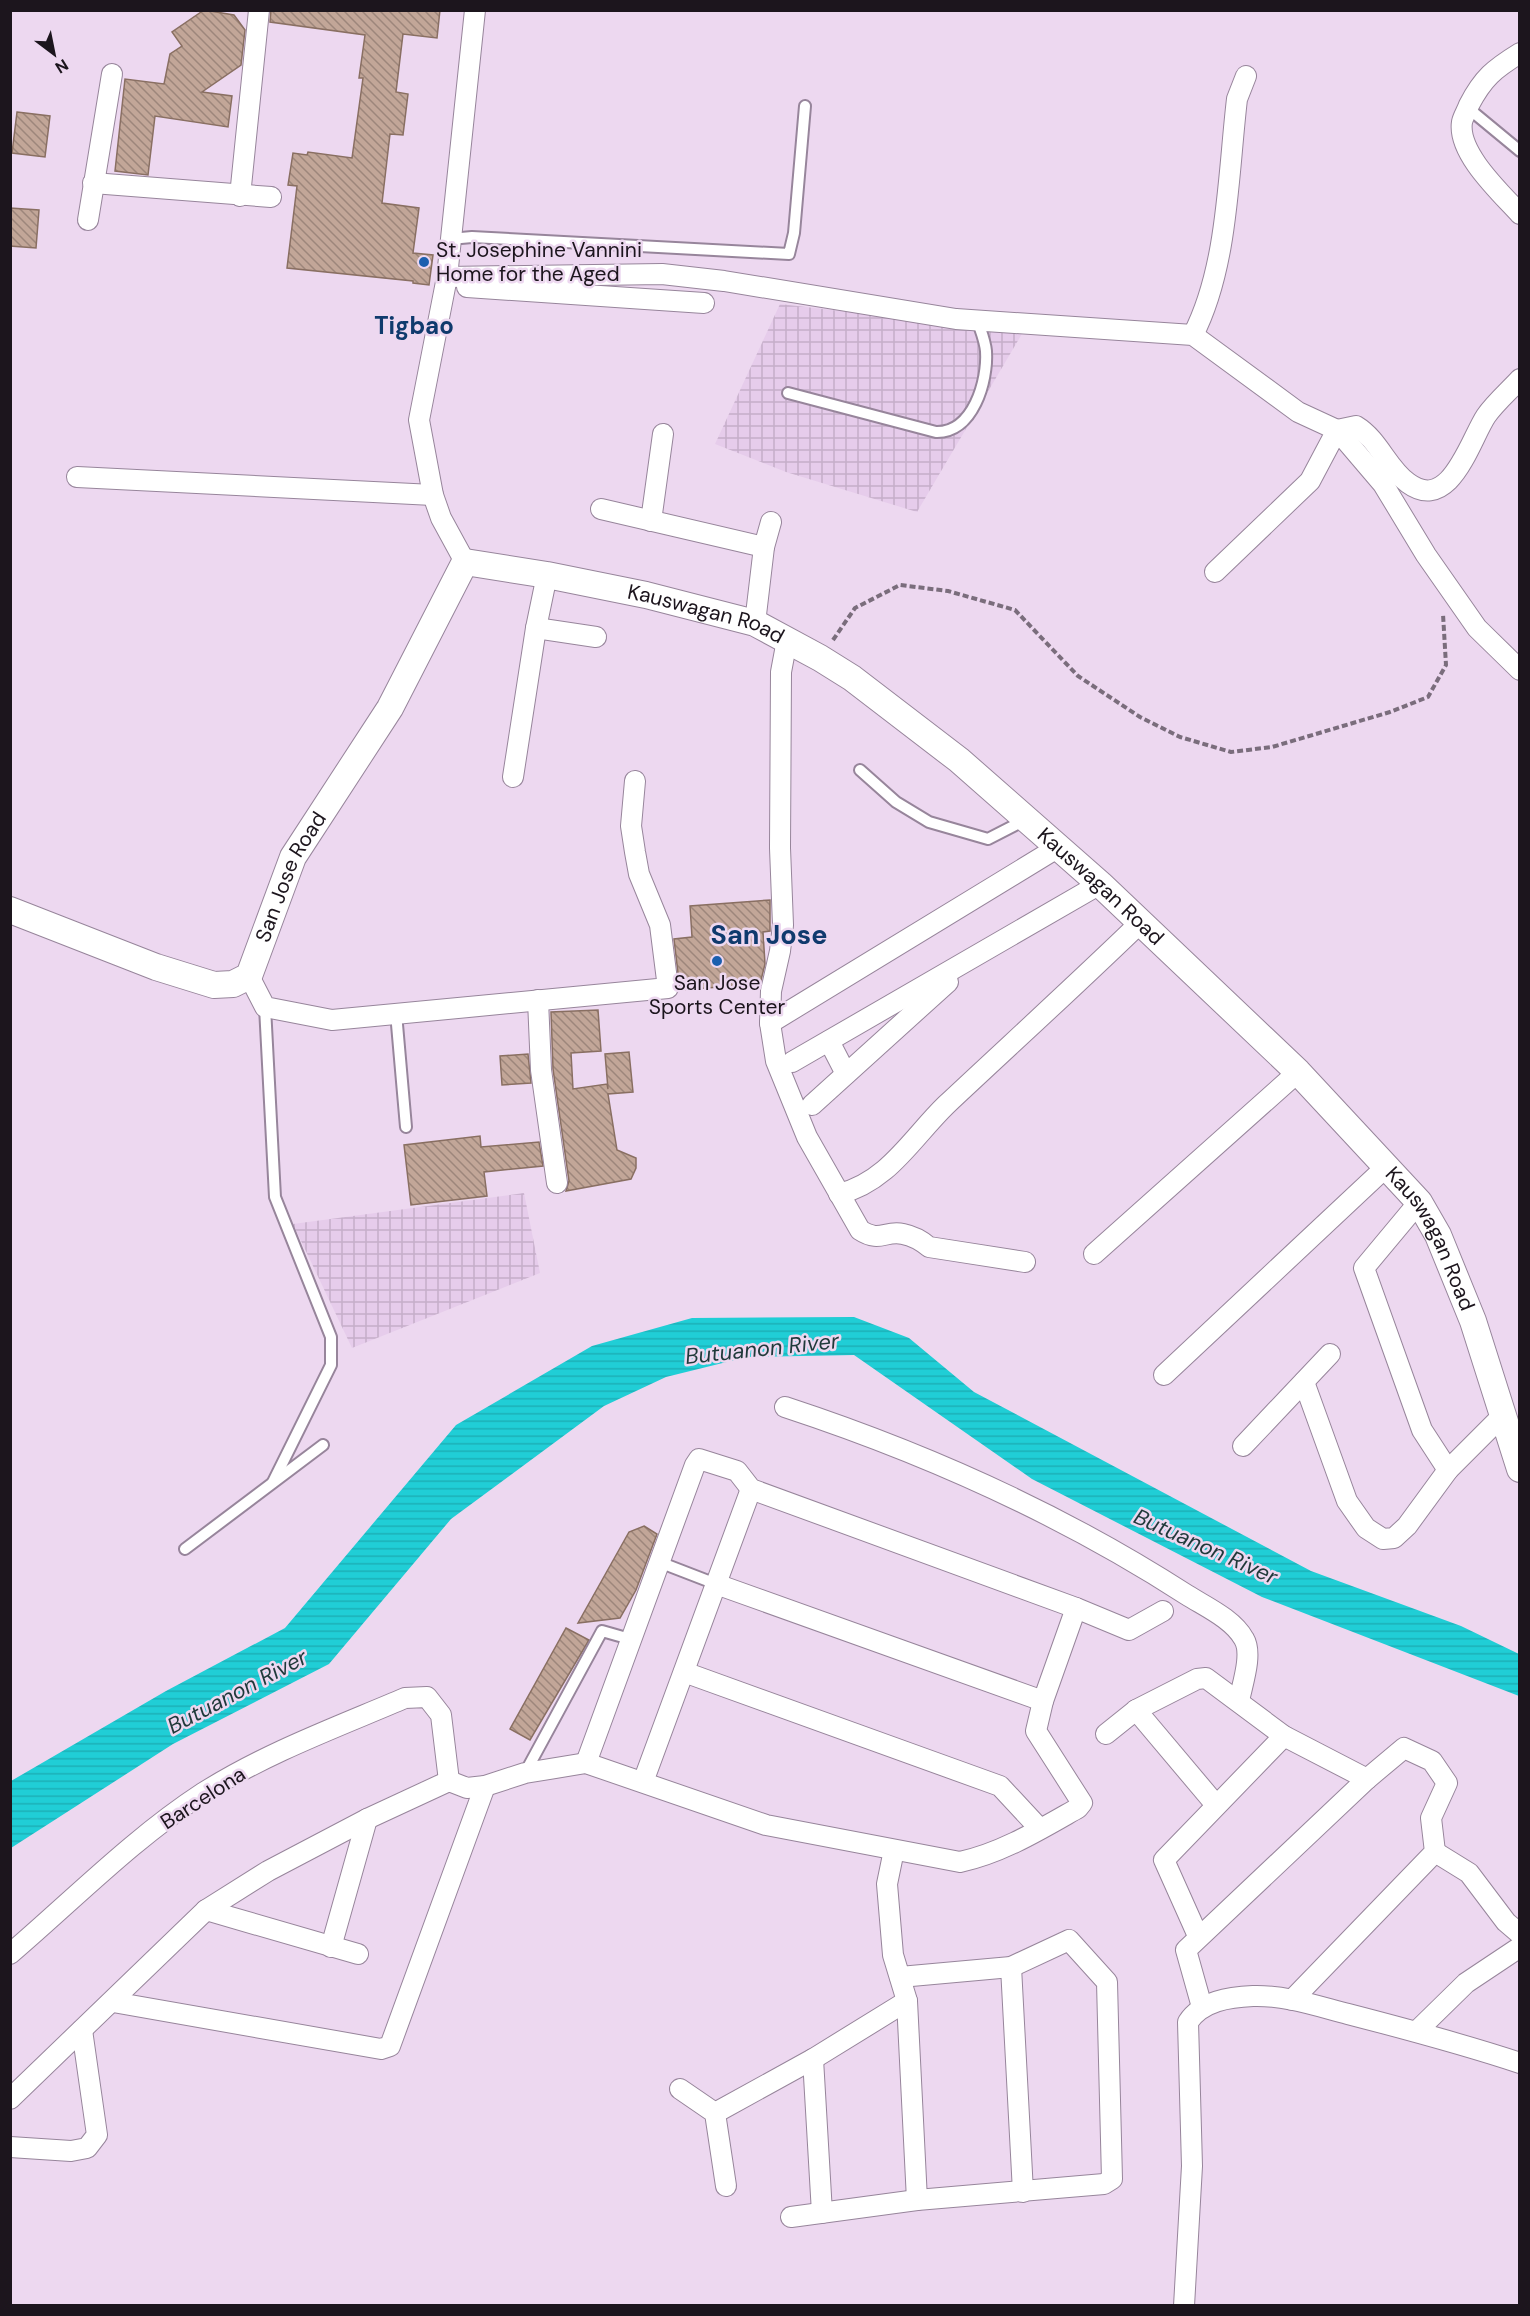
<svg xmlns="http://www.w3.org/2000/svg" width="1530" height="2316" viewBox="0 0 1530 2316" font-family="'DM Sans',sans-serif">
  <style>
    .industrial { fill: url(#industrial-grid) }
    .water { fill: url(#water-rules) }
    .building { fill: url(#building-back-hatch); stroke: #896f62; stroke-width: 1.5 }
    .lines { fill: none; stroke-linecap: round; stroke-linejoin: round }
    .service-casing { stroke: #97859b; stroke-width: 14 }
    .minor-casing { stroke: #97859b; stroke-width: 22 }
    .tertiary-casing { stroke: #97859b; stroke-width: 28 }
    .path { stroke: #7a6d7c; stroke-width: 4; stroke-dasharray: 6 3; stroke-linecap: butt }
    .service { stroke: #fff; stroke-width: 10 }
    .minor { stroke: #fff; stroke-width: 20 }
    .tertiary { stroke: #fff; stroke-width: 26 }
    .poi-dot { fill: #1b5faf; stroke: #edd8f0; stroke-width: 2 }
    .labels { text-anchor: middle; stroke-width: 5; stroke-linejoin: round; paint-order: stroke }
    .poi-label { font-size: 21px; fill: #1c151d; stroke: #edd8f0; text-anchor: start }
    .street-label { font-size: 21px; fill: #1c151d; stroke: #edd8f0 }
    .water-label { font-size: 22px; font-style: italic; fill: #1f393a; stroke: #edd8f0 }
    .quarter-label { font-size: 24px; font-weight: bold; fill: #0f3a6d; stroke: #edd8f0 }
    .district-label { font-size: 27px; font-weight: bold; fill: #0f3a6d; stroke: #edd8f0 }
  </style>
  <defs>
    <pattern id="industrial-grid" width="8" height="8" patternUnits="userSpaceOnUse" patternTransform="scale(1.5)"><rect width="8" height="8" fill="#e6cceb"/><path d="M0 4h8M4 0v8" fill="none" stroke="#c5aec9"/></pattern>
    <pattern id="water-rules" width="6" height="5" patternUnits="userSpaceOnUse" patternTransform="scale(1.5)"><rect width="6" height="5" fill="#20ced6"/><path d="M0 2.5h6" fill="none" stroke="#1cb0b7"/></pattern>
    <pattern id="building-back-hatch" width="6" height="6" patternUnits="userSpaceOnUse" patternTransform="scale(1.5)"><rect width="6" height="6" fill="#c2a698"/><path d="M-1 5l2 2M0 0l6 6M5-1l2 2" fill="none" stroke="#9d867b"/></pattern>
  </defs>
  <rect width="100%" height="100%" fill="#edd8f0"/>
  <g class="industrial">
    <path d="M 780,304 L 1023,332 L 917,512 L 786,472 L 715,444 Z"/>
    <path d="M 524,1193 L 540,1273 L 352,1348 L 293,1224 Z"/>
  </g>
  <path class="water" d="M 854,1317 L 909,1338 L 974,1392 L 1311,1571 L 1461,1626 L 1519,1654 L 1519,1696 L 1262,1597 L 1032,1479 L 854,1355 L 747,1357 L 666,1377 L 604,1406 L 451,1519 L 329,1664 L 173,1744 L 11,1848 L 11,1781 L 166,1691 L 285,1628 L 456,1425 L 592,1346 L 692,1318 Z"/>
  <g class="building">
    <path d="M 204,10 L 234,15 L 245,30 L 241,65 L 202,92 L 232,96 L 228,127 L 155,116 L 148,175 L 115,171 L 125,79 L 164,84 L 170,54 L 182,46 L 172,32 Z"/>
    <path d="M 271,10 L 440,10 L 437,38 L 403,34 L 396,92 L 408,94 L 403,135 L 390,134 L 382,203 L 419,208 L 413,253 L 433,255 L 429,285 L 413,283 L 413,281 L 287,268 L 297,186 L 288,185 L 293,153 L 307,155 L 308,152 L 352,158 L 363,78 L 359,78 L 365,35 L 270,22 Z"/>
    <path d="M 17,112 L 50,116 L 45,157 L 12,153 Z"/>
    <path d="M 10,208 L 39,210 L 36,248 L 10,246 Z"/>
    <path d="M 770,900 L 770,931 L 763,932 L 765,964 L 760,984 L 680,990 L 674,939 L 692,937 L 690,906 Z"/>
    <path d="M 598,1010 L 601,1051 L 571,1053 L 573,1089 L 607,1084 L 608,1089 L 605,1054 L 629,1052 L 633,1092 L 608,1094 L 617,1150 L 636,1158 L 636,1168 L 631,1179 L 566,1191 L 569,1181 L 553,1069 L 551,1012 Z"/>
    <path d="M 528,1054 L 531,1083 L 502,1085 L 500,1056 Z"/>
    <path d="M 480,1136 L 481,1147 L 539,1142 L 543,1166 L 484,1172 L 487,1196 L 411,1205 L 404,1145 Z"/>
    <path d="M 644,1526 L 657,1534 L 636,1590 L 620,1618 L 578,1623 L 629,1532 Z"/>
    <path d="M 566,1628 L 589,1640 L 530,1740 L 510,1729 Z"/>
  </g>
  <g class="lines">
    <defs>
      <g id="service">
        <path d="M 1468,108 L 1520,151"/>
        <path d="M 450,239 L 472,237 L 789,254 L 794,233 L 805,106"/>
        <path d="M 788,393 L 936,432 C 973,433 988,381 986,351 C 985,340 980,329 977,319"/>
        <path d="M 860,770 L 896,802 L 929,822 L 988,839 L 1025,820"/>
        <path d="M 265,1007 L 275,1197 L 331,1337 L 331,1365 L 273,1482"/>
        <path d="M 396,1013 L 406,1127"/>
        <path d="M 185,1549 L 323,1445"/>
        <path d="M 659,1562 L 716,1584"/>
        <path d="M 525,1773 L 602,1631 L 630,1639"/>
      </g>
      <g id="minor">
        <path d="M 1520,53 C 1494,69 1483,78 1469,105 C 1467,111 1463,117 1462,122 C 1457,153 1501,193 1520,214"/>
        <path d="M 93,183 L 271,197"/>
        <path d="M 240,196 L 259,10"/>
        <path d="M 88,220 L 112,74"/>
        <path d="M 447,277 L 662,274 L 724,281 L 956,319 L 1193,335 L 1298,412 L 1337,430 L 1383,484 L 1426,555 L 1477,628 L 1520,670"/>
        <path d="M 467,287 L 704,303"/>
        <path d="M 1193,335 C 1228,267 1228,175 1237,99 L 1246,76"/>
        <path d="M 1337,430 L 1356,426 C 1379,440 1387,468 1408,483 C 1450,514 1470,440 1486,416 C 1495,403 1509,391 1520,379"/>
        <path d="M 77,477 L 433,495"/>
        <path d="M 601,509 L 764,547"/>
        <path d="M 651,521 L 663,434"/>
        <path d="M 465,562 L 441,518 L 433,495 L 419,420 L 447,277 L 475,10"/>
        <path d="M 1215,572 L 1310,481 L 1337,430"/>
        <path d="M 755,623 L 764,547 L 771,522"/>
        <path d="M 536,628 L 596,637"/>
        <path d="M 787,640 L 781,672 L 780,848 L 783,925 L 780,951 L 771,991 L 770,1023 L 776,1061 L 807,1137 L 860,1230 C 880,1243 885,1230 903,1234 C 913,1236 922,1241 929,1247 L 1025,1262"/>
        <path d="M 513,777 L 536,628 L 547,575"/>
        <path d="M 249,976 L 265,1007 L 332,1020 L 668,988 L 660,925 L 639,874 L 635,852 L 631,826 L 635,781"/>
        <path d="M 538,1000 L 541,1070 L 557,1183"/>
        <path d="M 770,1023 L 1057,848"/>
        <path d="M 829,1041 L 846,1074"/>
        <path d="M 792,1062 L 1100,884"/>
        <path d="M 812,1105 L 948,982"/>
        <path d="M 839,1194 C 888,1182 912,1138 946,1105 C 1011,1044 1076,985 1140,923"/>
        <path d="M 1419,1202 L 1364,1268 L 1422,1430 L 1448,1470"/>
        <path d="M 1094,1254 L 1298,1072"/>
        <path d="M 1164,1375 L 1386,1167"/>
        <path d="M 1304,1382 L 1347,1501 L 1366,1528 L 1383,1539 L 1394,1538 L 1407,1526 L 1448,1470 L 1503,1415"/>
        <path d="M 785,1407 C 925,1453 1063,1515 1187,1595 C 1206,1607 1233,1619 1244,1639 C 1253,1654 1242,1685 1239,1701"/>
        <path d="M 1243,1446 L 1330,1354"/>
        <path d="M 716,1584 L 1043,1701"/>
        <path d="M 684,1672 L 1000,1786 L 1040,1829"/>
        <path d="M 1136,1710 L 1216,1805"/>
        <path d="M 1106,1734 L 1136,1710 L 1197,1679 L 1206,1678 L 1284,1736 L 1367,1779"/>
        <path d="M 586,1763 L 695,1465 L 699,1459 L 737,1471 L 751,1489 L 1076,1608 L 1129,1630 L 1163,1611"/>
        <path d="M 643,1782 L 751,1489"/>
        <path d="M 894,1850 L 887,1884 L 893,1955 L 907,2001 L 917,2200"/>
        <path d="M 1435,1852 L 1469,1873 L 1506,1922 L 1520,1934"/>
        <path d="M 206,1910 L 358,1954"/>
        <path d="M 1198,1936 L 1164,1860 L 1284,1736"/>
        <path d="M 331,1947 L 367,1819"/>
        <path d="M 10,1954 C 73,1900 134,1838 203,1793 C 266,1753 337,1727 405,1698 L 427,1697 L 441,1715 L 449,1781"/>
        <path d="M 1011,1967 L 1023,2192"/>
        <path d="M 113,2002 L 381,2049 L 390,2046 L 485,1786"/>
        <path d="M 1202,2007 L 1186,1950 L 1367,1779 L 1404,1748 L 1432,1761 L 1447,1783 L 1431,1818 L 1435,1852 L 1292,2000"/>
        <path d="M 1417,2031 L 1466,1983 L 1520,1947"/>
        <path d="M 813,2059 L 822,2213"/>
        <path d="M 680,2089 L 715,2113 L 726,2186"/>
        <path d="M 10,2099 L 206,1910 L 268,1871 L 367,1819 L 449,1781 L 467,1788 L 485,1786 L 525,1773 L 586,1763 L 766,1825 L 960,1862 C 1002,1853 1041,1829 1078,1808 L 1082,1803 L 1036,1731 L 1043,1701 L 1076,1608"/>
        <path d="M 715,2113 L 813,2059 L 907,2001"/>
        <path d="M 10,2147 L 71,2151 L 87,2148 L 97,2135 L 82,2030"/>
        <path d="M 791,2217 L 917,2200 L 1104,2184 L 1112,2179 L 1107,1982 L 1069,1940 L 1011,1967 L 900,1977"/>
        <path d="M 1184,2306 L 1192,2166 L 1188,2022 C 1202,2001 1229,1997 1253,1996 C 1285,1995 1317,2006 1348,2014 C 1406,2029 1463,2044 1520,2063"/>
      </g>
      <g id="tertiary">
        <path id="s1" d="M 10,910 L 156,967 L 214,985 L 233,984 L 249,976 L 293,857 L 390,708 L 465,562 L 547,575 L 646,595 L 755,623 L 820,658 L 852,678 L 959,760 L 1100,884 L 1298,1072 L 1419,1202 L 1438,1235 L 1473,1321 L 1520,1469"/>
      </g>
    </defs>
    <use href="#service" class="service-casing"/>
    <use href="#minor" class="minor-casing"/>
    <use href="#tertiary" class="tertiary-casing"/>
    <path class="path" d="M 833,640 L 855,608 L 900,585 L 948,591 L 1015,610 L 1078,676 L 1140,717 L 1180,737 L 1231,752 L 1272,747 L 1390,712 L 1428,697 L 1446,665 L 1443,614"/>
    <use href="#service" class="service"/>
    <use href="#minor" class="minor"/>
    <use href="#tertiary" class="tertiary"/>
  </g>
  <g class="poi-dot">
    <circle cx="424" cy="262" r="6"/>
    <circle cx="717" cy="961" r="6"/>
  </g>
  <g class="labels">
    <g class="poi-label">
      <text x="436" y="257">St. Josephine Vannini<tspan x="436" dy="24">Home for the Aged</tspan></text>
      <text x="717" y="990" text-anchor="middle">San Jose<tspan x="717" dy="24">Sports Center</tspan></text>
    </g>
    <g class="street-label">
      <text dy="7" stroke="none"><textPath href="#s1" startOffset="970">Kauswagan Road</textPath></text>
      <text dy="7" stroke="none"><textPath href="#s1" startOffset="362">San Jose Road</textPath></text>
      <text dy="7" stroke="none"><textPath href="#s1" startOffset="1456">Kauswagan Road</textPath></text>
      <text dy="7" stroke="none"><textPath href="#s1" startOffset="1942">Kauswagan Road</textPath></text>
      <text transform="translate(203 1798) rotate(-33)" y="7">Barcelona</text>
    </g>
    <g class="water-label">
      <text transform="translate(762 1348) rotate(-6)" y="8">Butuanon River</text>
      <text transform="translate(1206 1546) rotate(24)" y="8">Butuanon River</text>
      <text transform="translate(237 1691) rotate(-28)" y="8">Butuanon River</text>
    </g>
    <g class="quarter-label">
      <text x="414" y="334">Tigbao</text>
    </g>
    <g class="district-label">
      <text x="769" y="944">San Jose</text>
    </g>
  </g>
  <rect width="1530" height="2316" fill="none" stroke="#1c151d" stroke-width="24"/>
  <g transform="translate(54 54) rotate(148)" stroke="#edd8f0" stroke-width="4.5" paint-order="stroke">
  <path d="M0-4.5L10 22L0 15L-10 22Z" fill="#1c151d"/>
  <text y="-9" font-size="16" font-weight="bold" text-anchor="middle" fill="#1c151d">N</text>
  </g>
</svg>
